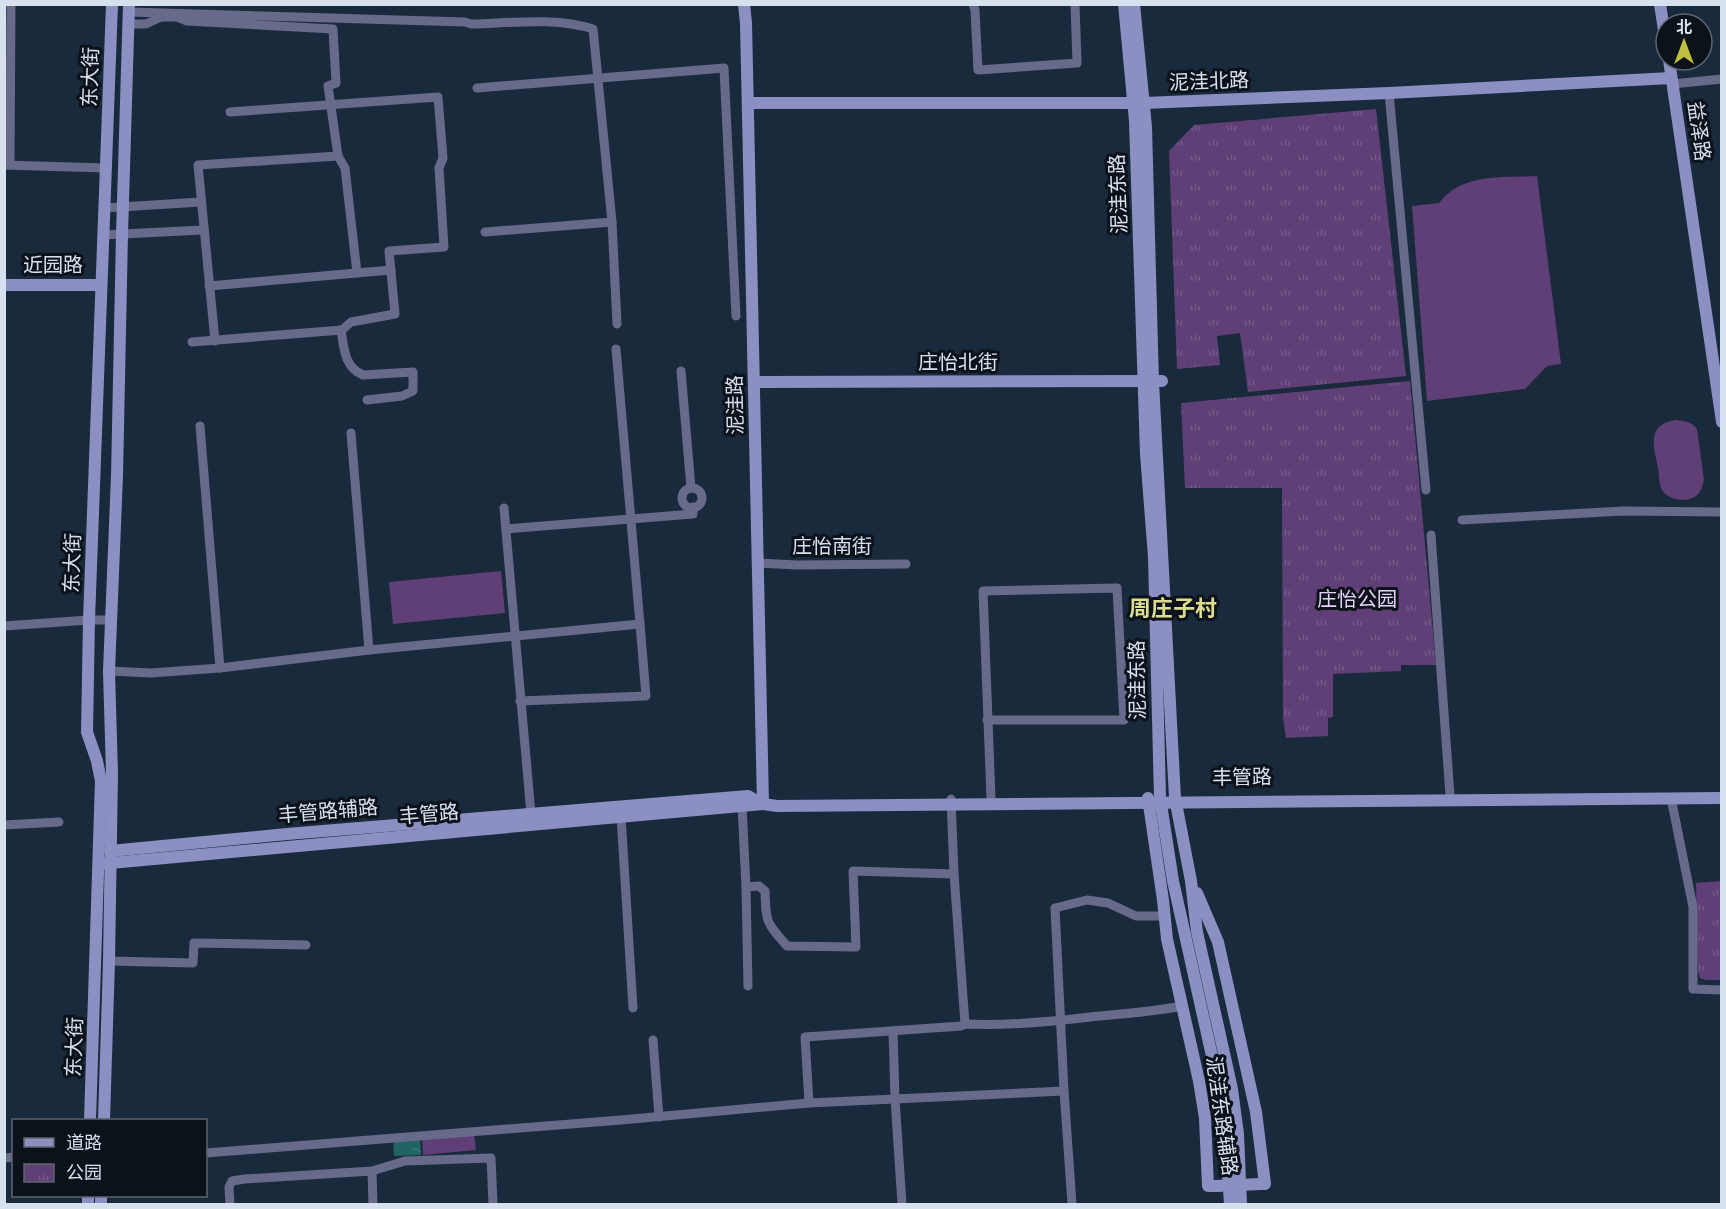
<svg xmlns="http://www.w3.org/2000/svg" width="1726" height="1209" viewBox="0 0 1726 1209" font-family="'Space Grotesk','Noto Sans SC',sans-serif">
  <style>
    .park { fill: url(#park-tufts) }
    .garden { fill: #5f3f75 }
    .water { fill: url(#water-ripples) }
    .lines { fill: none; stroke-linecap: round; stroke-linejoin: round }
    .street { stroke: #686a8a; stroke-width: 9 }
    .secondary { stroke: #8c8fc2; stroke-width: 12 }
    .secondary-bridge { stroke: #8c8fc2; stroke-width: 12 }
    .labels { text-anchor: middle; stroke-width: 6; stroke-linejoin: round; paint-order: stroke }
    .street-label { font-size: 20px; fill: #d7e1ee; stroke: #0b121a }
    .park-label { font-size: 20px; fill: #e5d0f6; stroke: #0b121a }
    .quarter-label { font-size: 22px; font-weight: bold; fill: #dcdd8f; stroke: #0b121a }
  </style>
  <defs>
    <pattern id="park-tufts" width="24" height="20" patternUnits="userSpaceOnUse" patternTransform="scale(1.5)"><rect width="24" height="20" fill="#5f3f75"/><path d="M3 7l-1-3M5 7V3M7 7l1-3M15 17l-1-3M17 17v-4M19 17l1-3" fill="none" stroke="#755a89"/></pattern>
    <pattern id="water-ripples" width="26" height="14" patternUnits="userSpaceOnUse" patternTransform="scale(1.5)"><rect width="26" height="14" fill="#216464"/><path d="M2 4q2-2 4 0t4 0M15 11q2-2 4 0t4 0" fill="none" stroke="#407a7a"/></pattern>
  </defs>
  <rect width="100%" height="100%" fill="#192a3c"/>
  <g class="park">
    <path d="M 1376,109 L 1406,376 L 1248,392 L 1240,333 L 1217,336 L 1220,365 L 1177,369 L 1169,151 L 1194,125 Z"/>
    <path d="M 1410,381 L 1436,665 L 1401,665 L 1401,671 L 1333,674 L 1333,717 L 1328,718 L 1328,736 L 1286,738 L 1283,718 L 1282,488 L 1185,488 L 1181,403 Z"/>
    <path d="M 1721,881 L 1721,980 L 1706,980 L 1700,978 L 1698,972 L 1696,883 Z"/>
  </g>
  <g class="garden">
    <path d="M 1537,176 L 1561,364 L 1547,366 L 1525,389 L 1427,401 L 1412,206 L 1439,203 C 1463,172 1501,178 1537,176 Z"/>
    <path d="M 1292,401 L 1296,420 L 1261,425 L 1257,405 Z"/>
    <path d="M 1676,420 C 1685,421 1692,422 1697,429 L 1704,480 C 1703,484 1702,489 1699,493 C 1692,503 1669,502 1662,490 C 1659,485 1659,474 1658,467 C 1653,445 1647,424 1676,420 Z"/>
    <path d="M 501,571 L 505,613 L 393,624 L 389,582 Z"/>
    <path d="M 474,1133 L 476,1150 L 423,1155 L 422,1138 Z"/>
  </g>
  <path class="water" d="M 420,1138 L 421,1155 L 394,1156 L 393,1139 Z"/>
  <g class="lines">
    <g class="street">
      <path d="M 973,4 L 975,10 L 978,70 L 1077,63 L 1075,4"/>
      <path d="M 129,12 L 465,22 L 471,24 C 511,23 555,17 593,29 L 612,222 L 617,324"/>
      <path d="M 129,24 L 146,24 L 161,17 L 177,17 L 187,21 L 333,29 L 336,83 L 328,86 L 338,156 L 198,165 L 215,341"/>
      <path d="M 1672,84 L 1722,79"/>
      <path d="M 477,88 L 724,68 L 736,316"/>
      <path d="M 1389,93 L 1426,490"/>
      <path d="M 338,156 L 345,168 L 357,273"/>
      <path d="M 4,165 L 106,168"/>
      <path d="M 10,165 L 11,4"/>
      <path d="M 104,208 L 201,202"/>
      <path d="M 485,232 L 612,222"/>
      <path d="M 103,235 L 203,230"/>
      <path d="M 209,286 L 391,270"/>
      <path d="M 341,330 C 344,348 344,367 363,375 L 413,372 L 413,391 L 402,396 L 367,400"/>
      <path d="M 192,342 L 342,330 L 351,322 L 395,314 L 389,251 L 444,247 L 439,168 L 443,158 L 438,97 L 230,112"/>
      <path d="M 681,371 L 691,488"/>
      <path d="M 200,426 L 220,668"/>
      <path d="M 351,433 L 369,650"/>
      <circle cx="692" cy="498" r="10"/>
      <path d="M 504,508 L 531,814"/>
      <path d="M 1462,520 L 1623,511 L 1722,512"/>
      <path d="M 506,529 L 693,514 L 693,507"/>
      <path d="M 1431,535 L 1450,795"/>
      <path d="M 758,563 L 797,565 L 906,564"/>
      <path d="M 4,626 L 89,620 L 111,620"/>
      <path d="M 109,671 L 151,673 L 220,668 L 369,650 L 640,624 L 616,349"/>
      <path d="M 520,701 L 646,696 L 640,624"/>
      <path d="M 987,720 L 1124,720 L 1117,588 L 983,591 L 991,798"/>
      <path d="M 1671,798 L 1693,907 L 1693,989 L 1722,990"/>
      <path d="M 951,799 L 954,874 L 965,1024"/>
      <path d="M 742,806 L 746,887 L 748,986"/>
      <path d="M 621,816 L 633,1008"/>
      <path d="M 4,825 L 59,822"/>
      <path d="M 746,887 L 759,886 L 765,891 C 766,923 766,922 787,946 L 856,947 L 853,871 L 954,874"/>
      <path d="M 109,961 L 193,963 L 194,943 L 306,945"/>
      <path d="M 893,1031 L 895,1099 L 902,1204"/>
      <path d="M 653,1040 L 659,1117"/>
      <path d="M 809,1103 L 805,1037 L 961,1026 L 965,1024 C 1007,1026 1049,1022 1090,1017 C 1121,1014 1152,1012 1182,1006"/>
      <path d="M 206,1153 L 621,1120 L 809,1103 L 1064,1091"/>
      <path d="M 4,1158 L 14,1157"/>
      <path d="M 372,1171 L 373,1204"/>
      <path d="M 230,1204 L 229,1187 L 232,1181 L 245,1179 L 372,1171 L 405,1161 L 491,1158 L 493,1204"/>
      <path d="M 1072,1204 L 1064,1091 L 1055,908 L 1087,900 L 1108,903 L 1136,916 L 1159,916"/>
    </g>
    <g class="secondary">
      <path d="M 744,4 L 746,23 L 763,804"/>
      <path d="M 1124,4 L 1135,121 L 1146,454 L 1154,557 L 1160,798 L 1173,881 L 1220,1092 L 1226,1143 L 1230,1204"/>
      <path d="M 1134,4 L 1146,127 L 1153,382 L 1175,798 L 1191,881 L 1197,932 L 1232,1089 L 1238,1134 L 1241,1204"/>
      <path d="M 1660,4 L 1666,43"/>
      <path d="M 1669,60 L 1722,422"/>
      <path d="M 748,103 L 1144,103 L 1389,93 L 1671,78"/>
      <path d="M 4,285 L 101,285"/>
      <path d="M 754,382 L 1162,381"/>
      <path d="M 1148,798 L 1163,900 L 1167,939 L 1199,1081 L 1205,1118 L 1208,1186 L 1216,1186"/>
      <path d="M 110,851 L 287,834 L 748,796 L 762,804"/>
      <path d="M 99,864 L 763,804 L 777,806 L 1722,798"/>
      <path d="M 1197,893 L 1218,942 L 1256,1112 L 1265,1184 L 1261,1184"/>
      <path d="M 90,1120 L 101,781 L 97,761 L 87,732 L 89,620 L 112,4"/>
      <path d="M 104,1120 L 109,961 L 112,774 L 109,671 L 117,476 L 122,234 L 129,4"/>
      <path d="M 88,1204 L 88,1196"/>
      <path d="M 101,1204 L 101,1196"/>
    </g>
    <path class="secondary-bridge" d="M 1216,1186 L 1261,1184"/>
  </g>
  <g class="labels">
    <g class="street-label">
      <text transform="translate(90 77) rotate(-88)" y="7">东大街</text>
      <text transform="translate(1209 81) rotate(-2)" y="7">泥洼北路</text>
      <text transform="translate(1699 131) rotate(82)" y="7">益泽路</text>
      <text transform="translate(1118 194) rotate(-92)" y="7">泥洼东路</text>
      <text x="53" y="272">近园路</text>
      <text x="958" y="369">庄怡北街</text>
      <text transform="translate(735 405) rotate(-91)" y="7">泥洼路</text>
      <text x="832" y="553">庄怡南街</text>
      <text transform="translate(72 563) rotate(-88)" y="7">东大街</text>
      <text transform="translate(1137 680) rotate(-91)" y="7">泥洼东路</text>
      <text transform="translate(1242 777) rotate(-1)" y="7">丰管路</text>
      <text transform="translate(328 811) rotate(-5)" y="7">丰管路辅路</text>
      <text transform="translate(429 814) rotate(-5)" y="7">丰管路</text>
      <text transform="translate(74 1047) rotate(-88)" y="7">东大街</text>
      <text transform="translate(1222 1116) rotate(82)" y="7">泥洼东路辅路</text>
    </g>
    <g class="park-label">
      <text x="1357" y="606">庄怡公园</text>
    </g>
    <g class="quarter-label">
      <text x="1173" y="616">周庄子村</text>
    </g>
  </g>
  <rect width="1726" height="1209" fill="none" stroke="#d7e1ee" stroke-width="12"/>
  <rect x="12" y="1119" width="195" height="78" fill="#0b121a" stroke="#5d656f" stroke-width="1.5"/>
  <rect x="24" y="1138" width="30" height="9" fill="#8c8fc2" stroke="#5d656f" stroke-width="1.5"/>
  <text x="66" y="1149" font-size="18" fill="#d7e1ee">道路</text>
  <rect x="24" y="1164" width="30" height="18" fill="url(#park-tufts)" stroke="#5d656f" stroke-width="1.5"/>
  <text x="66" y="1179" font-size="18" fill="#d7e1ee">公园</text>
  <g transform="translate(1684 42)"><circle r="28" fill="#0b121a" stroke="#5d656f" stroke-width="1.5"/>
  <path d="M0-4.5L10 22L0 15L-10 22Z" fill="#bfbe41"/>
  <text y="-9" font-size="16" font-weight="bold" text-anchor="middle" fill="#d7e1ee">北</text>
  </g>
</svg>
